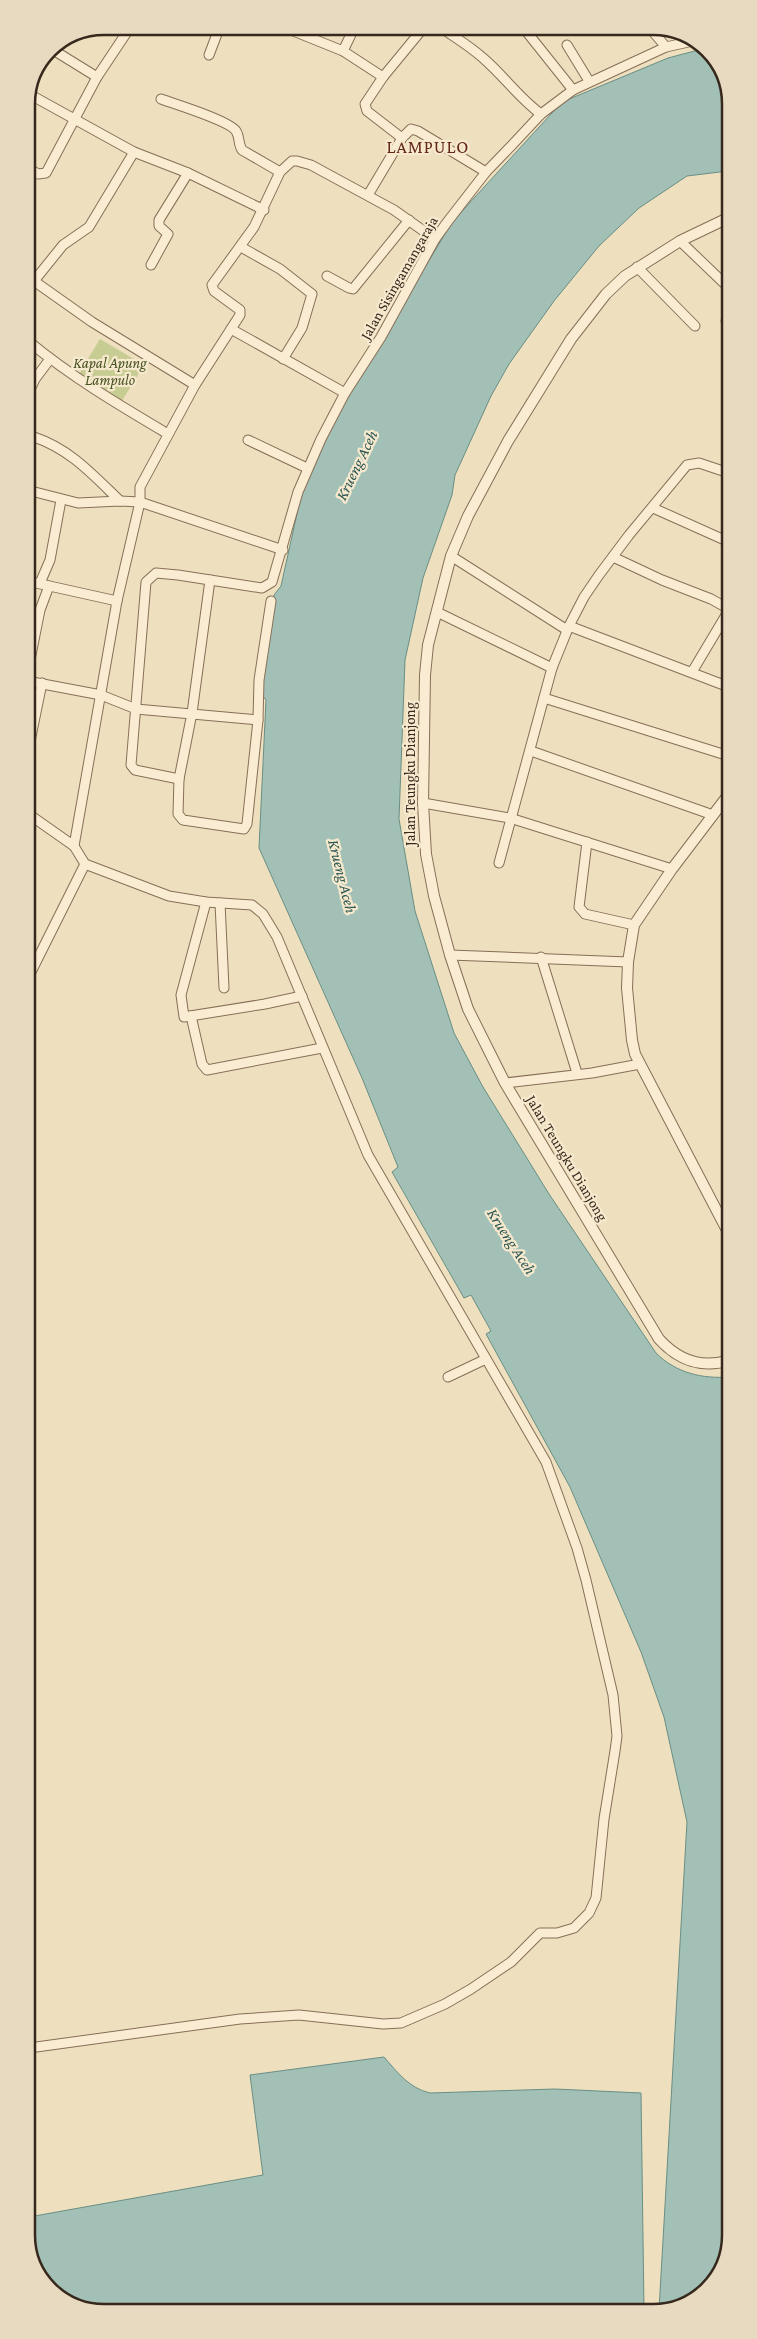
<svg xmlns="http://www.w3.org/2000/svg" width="757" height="2339" viewBox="0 0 757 2339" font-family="'Crimson Pro',serif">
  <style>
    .green { fill: #c7cc93 }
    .water { fill: #a2c0b6; stroke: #698e84 }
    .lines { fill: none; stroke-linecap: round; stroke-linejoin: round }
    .minor-casing { stroke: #876f57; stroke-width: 11 }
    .tertiary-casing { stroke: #876f57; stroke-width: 12 }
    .minor { stroke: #f9ecd2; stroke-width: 9 }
    .tertiary { stroke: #f9ecd2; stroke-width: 10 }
    .labels { text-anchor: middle; stroke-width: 4.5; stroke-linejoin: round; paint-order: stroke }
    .street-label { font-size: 15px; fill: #36281c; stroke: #f6e9ce }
    .park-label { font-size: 15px; font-style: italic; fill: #485322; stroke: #f6e9ce }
    .water-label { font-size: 16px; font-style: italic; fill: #2b5652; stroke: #f6e9ce }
    .quarter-label { font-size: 18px; letter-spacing: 1px; fill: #64281a; stroke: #f6e9ce }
    .rim { fill: none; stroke: #36281c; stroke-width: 2.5 }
  </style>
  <rect width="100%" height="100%" fill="#eedfbe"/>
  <path class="green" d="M 100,339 L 144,365 L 120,404 L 77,377 Z"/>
  <g class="water">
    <path d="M 706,48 L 728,84 L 728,171 L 687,176 L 639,208 L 599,246 L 554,301 L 509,364 L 491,396 L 455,475 L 452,495 L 423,578 L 405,660 L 399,819 L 415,911 L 454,1033 L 483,1087 L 549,1194 L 656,1353 C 676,1373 702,1379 730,1377 L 731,2236 L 715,2283 L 673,2310 L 659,2310 L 687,1822 L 664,1717 L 641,1652 L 570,1487 L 486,1334 L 491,1331 L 471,1295 L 464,1298 L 392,1172 L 398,1167 L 362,1078 L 259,848 L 266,700 L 260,693 L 274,595 L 281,586 L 304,482 L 345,398 L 453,221 L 562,102 L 668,58 Z"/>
    <path d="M 384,2057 C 398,2073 409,2088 430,2093 L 555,2089 L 641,2093 L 644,2310 L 98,2313 L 53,2294 L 29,2255 L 29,2217 L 263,2175 L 250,2075 Z"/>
  </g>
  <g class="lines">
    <defs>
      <g id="minor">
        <path d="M 281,26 L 343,51 L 383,77"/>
        <path d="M 439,26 C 454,37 470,46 483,58 C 504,76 519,98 541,114"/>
        <path d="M 522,26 L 573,90"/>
        <path d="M 648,26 L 666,47"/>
        <path d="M 567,45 L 589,81"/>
        <path d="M 50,48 L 97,77"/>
        <path d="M 343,51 L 355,26"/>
        <path d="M 209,55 L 220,26"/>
        <path d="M 29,94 L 134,152 L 188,173 L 264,210"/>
        <path d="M 161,99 C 175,104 230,121 236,131 C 240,137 238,144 242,150 L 280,172"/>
        <path d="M 402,138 L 367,111 L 365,104 L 383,77 L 425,26"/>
        <path d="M 134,152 L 89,227 L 63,245 L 34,281 L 92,322 L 195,385"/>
        <path d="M 26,167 L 38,174 L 46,173 L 97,77 L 131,26"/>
        <path d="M 368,195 L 402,138 L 411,129 L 418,131 L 486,172"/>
        <path d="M 680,241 L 728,287"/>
        <path d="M 241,247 L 280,269 L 312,294 L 302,328 L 283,359"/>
        <path d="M 151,265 L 168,234 L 159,226 L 159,220 L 188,173"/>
        <path d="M 637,267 L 695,326"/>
        <path d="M 327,276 L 349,288 L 353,289 L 409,220"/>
        <path d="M 726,321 L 728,323"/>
        <path d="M 231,329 L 345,393"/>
        <path d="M 27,340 C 70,376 119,405 168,434"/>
        <path d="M 27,396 L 35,379 L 50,359"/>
        <path d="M 34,437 C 70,449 93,475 120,501"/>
        <path d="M 248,440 L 307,468"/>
        <path d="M 27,490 L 78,503 L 120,501 L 140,502 L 283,550"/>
        <path d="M 653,508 L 729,542"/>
        <path d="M 451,556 L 567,630"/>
        <path d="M 613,557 L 662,580 L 711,599 L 729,609"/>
        <path d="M 27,581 L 117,601"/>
        <path d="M 40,583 L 50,560 L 61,500"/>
        <path d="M 437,612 L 552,668"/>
        <path d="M 569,626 L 729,687"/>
        <path d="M 692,672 L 729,610"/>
        <path d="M 27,675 L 40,610 L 49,586"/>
        <path d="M 27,681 L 101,695 L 136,709 L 258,720 L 247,824 L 244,829 L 183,820 L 178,814 L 179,779 L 192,713 L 210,580"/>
        <path d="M 544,698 L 729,756"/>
        <path d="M 258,720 L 259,680 L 271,601"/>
        <path d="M 531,751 L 713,815"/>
        <path d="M 27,756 L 42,683"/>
        <path d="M 179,779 L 135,770 L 131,765 L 146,582 L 156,573 L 178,575 L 262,588 L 272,582 L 298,492 L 321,439 L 345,393 L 381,337 L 435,239 L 448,221 L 486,172 L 513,144 L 541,114 L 573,90 L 666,47 L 693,41"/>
        <path d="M 423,803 L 510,818 L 672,869"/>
        <path d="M 27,813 L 74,846 L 117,601 L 140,502 L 140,487 L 195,385 L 240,315 L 240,310 L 214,291 L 212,285 L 254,227 L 280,172 L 292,161 L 297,161 L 311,165 L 394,210 L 435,239"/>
        <path d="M 587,842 L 579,907 L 585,914 L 634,925"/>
        <path d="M 499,863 L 552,668 L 569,626 L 584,597 L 599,575 L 629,535 L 687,465 L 699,463 L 729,473"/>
        <path d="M 206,902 L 181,995 L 184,1017 L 265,1004 L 302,996"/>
        <path d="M 220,903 L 224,988"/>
        <path d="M 450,955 L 628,962"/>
        <path d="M 541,957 L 577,1073"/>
        <path d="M 27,980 L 85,864"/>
        <path d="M 191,1016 L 202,1064 L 207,1070 L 322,1048"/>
        <path d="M 505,1083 L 592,1073 L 640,1064"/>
        <path d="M 448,1377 L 486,1359"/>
        <path d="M 29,2048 L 240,2019 L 299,2015 L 383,2024 L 401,2023 L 445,2004 L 471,1989 L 511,1962 L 540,1933 L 557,1933 L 574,1928 L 589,1913 L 596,1898 L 604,1819 L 615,1751 L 617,1736 L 613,1695 L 586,1580 L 577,1548 L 546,1462 L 368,1155 L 277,937 L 263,914 L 252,905 L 206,902 L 169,896 L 85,864 L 74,846"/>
      </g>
      <g id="tertiary">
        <path d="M 728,218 L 680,241 L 625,276 L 606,294 L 571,339 L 508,441 L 468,516 L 451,556 L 428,645 L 425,675 L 423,803 L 426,854 L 434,896 L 450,955 L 468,1009 L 505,1083 L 659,1339 C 678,1360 702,1369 730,1360"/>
        <path d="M 729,794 L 672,869 L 634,925 L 628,962 L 627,988 L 632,1040 L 635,1054 L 730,1236"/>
      </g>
    </defs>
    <use href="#minor" class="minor-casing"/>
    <use href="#tertiary" class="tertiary-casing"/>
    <use href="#minor" class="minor"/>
    <use href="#tertiary" class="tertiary"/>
  </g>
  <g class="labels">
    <g class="street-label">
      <text transform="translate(399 278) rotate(-60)" y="5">Jalan Sisingamangaraja</text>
      <text transform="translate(410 774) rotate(-90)" y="5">Jalan Teungku Dianjong</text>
      <text transform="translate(567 1158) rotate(59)" y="5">Jalan Teungku Dianjong</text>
    </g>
    <g class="park-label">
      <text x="110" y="368">Kapal Apung<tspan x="110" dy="17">Lampulo</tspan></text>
    </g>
    <g class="water-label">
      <text transform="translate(356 465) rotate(-64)" y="6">Krueng Aceh</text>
      <text transform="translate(343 876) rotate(76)" y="6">Krueng Aceh</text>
      <text transform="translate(512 1241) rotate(57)" y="6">Krueng Aceh</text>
    </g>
    <g class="quarter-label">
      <text x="428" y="153">LAMPULO</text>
    </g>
  </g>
  <path d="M0 0H757V2339H0ZM104 35H653A69 69 0 0 1 722 104V2235A69 69 0 0 1 653 2304H104A69 69 0 0 1 35 2235V104A69 69 0 0 1 104 35Z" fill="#e7dac0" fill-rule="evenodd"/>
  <path class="rim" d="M104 35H653A69 69 0 0 1 722 104V2235A69 69 0 0 1 653 2304H104A69 69 0 0 1 35 2235V104A69 69 0 0 1 104 35Z"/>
</svg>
